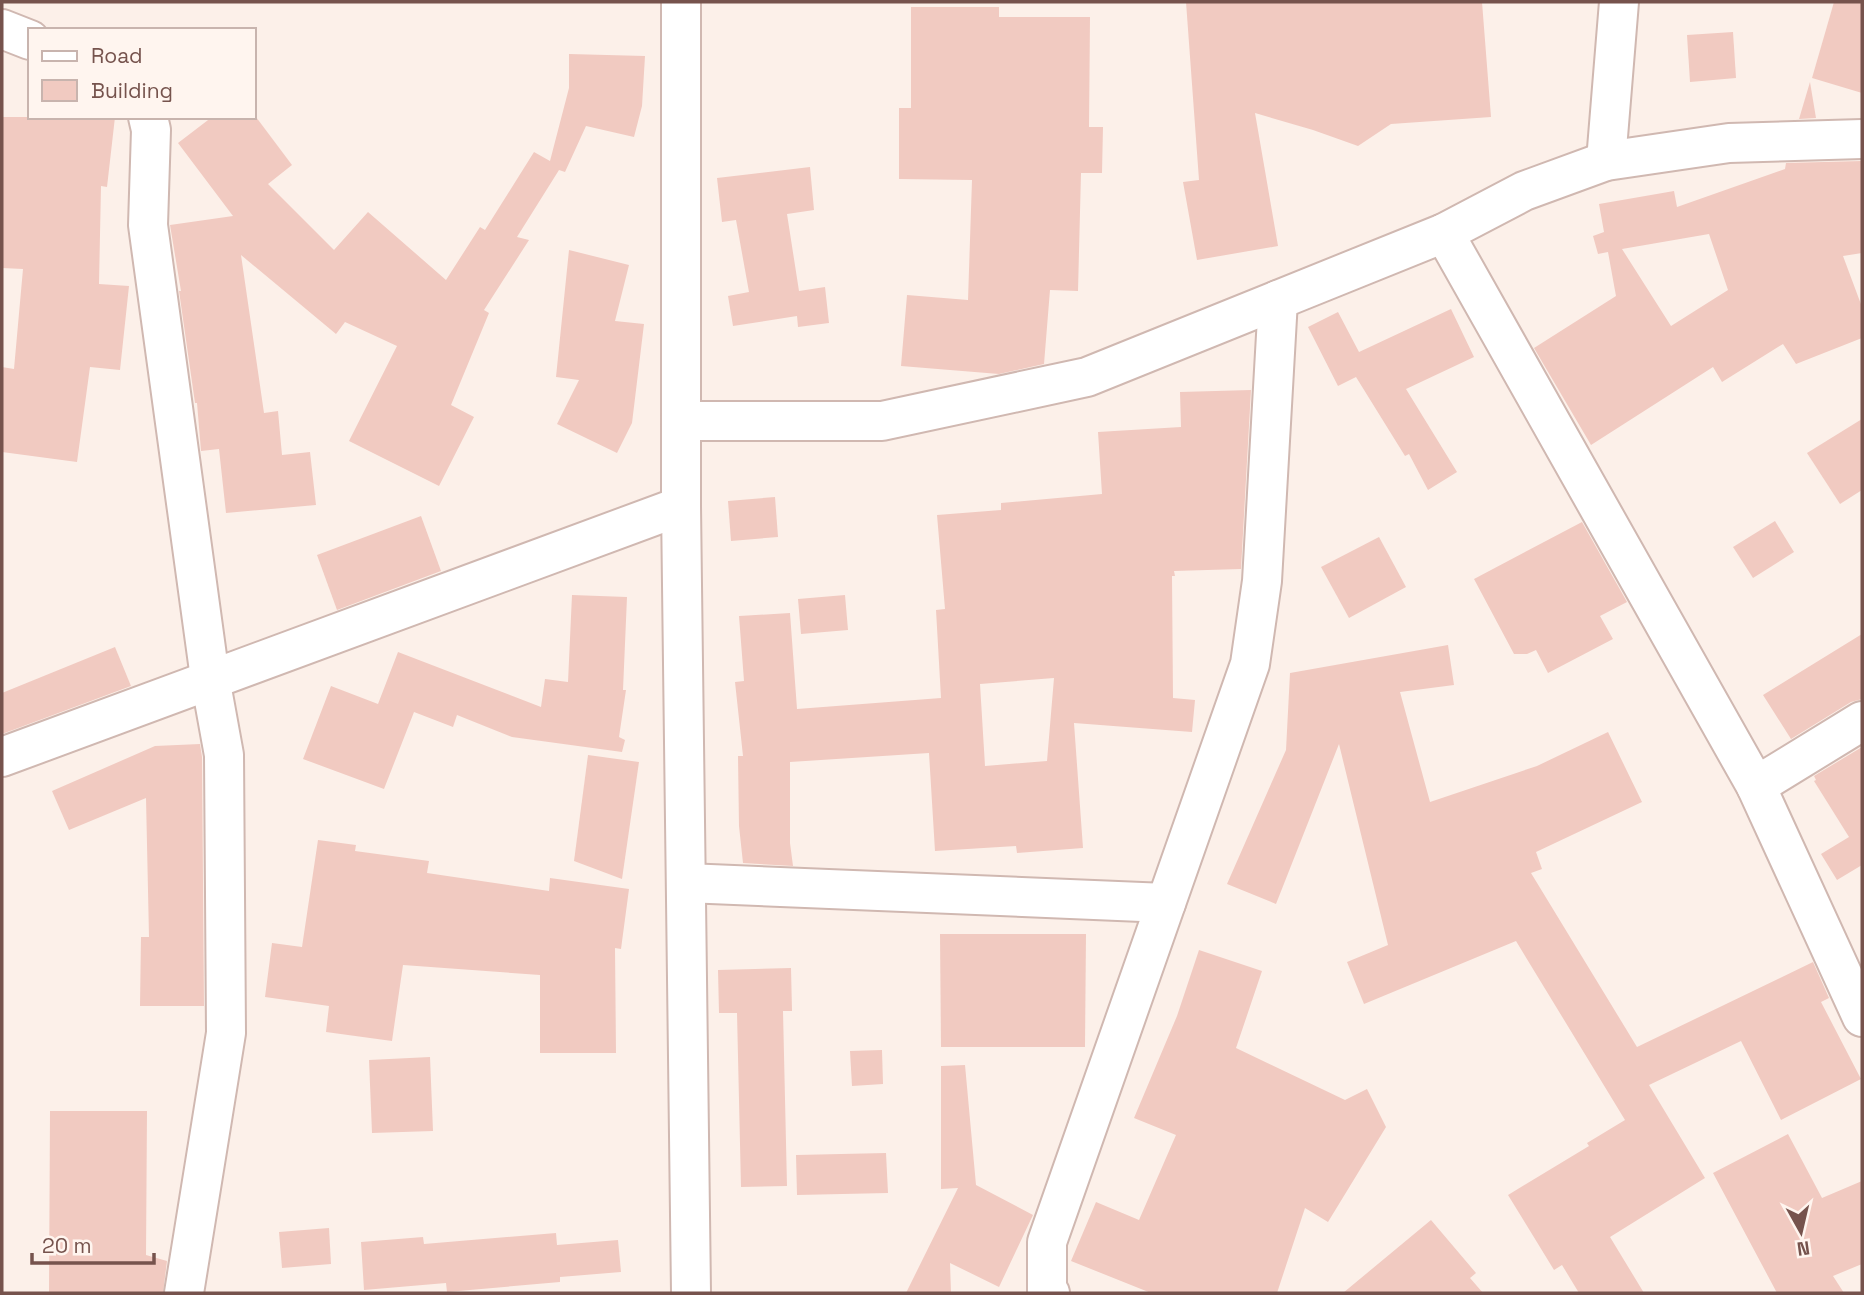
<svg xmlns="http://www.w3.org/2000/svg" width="1864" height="1295" viewBox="0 0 1864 1295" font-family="'Space Grotesk',sans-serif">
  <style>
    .building { fill: #f1cac1; fill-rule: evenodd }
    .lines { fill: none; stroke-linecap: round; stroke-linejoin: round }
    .minor-casing { stroke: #d0b8b1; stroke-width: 42 }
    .minor { stroke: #fff; stroke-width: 38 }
  </style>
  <rect width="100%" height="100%" fill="#fcf0e9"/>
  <g class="building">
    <path d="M 1186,2 L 1482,2 L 1491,117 L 1391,124 L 1358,146 L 1313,130 L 1255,113 L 1278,246 L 1197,260 L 1183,182 L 1199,180 Z"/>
    <path d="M 1834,2 L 1862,2 L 1862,93 L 1812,78 Z"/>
    <path d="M 911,7 L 999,7 L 999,17 L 1090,17 L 1089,127 L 1103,127 L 1102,173 L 1081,173 L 1078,291 L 1050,290 L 1044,364 L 999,374 L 901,366 L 907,295 L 968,300 L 972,180 L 899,179 L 899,108 L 911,108 Z"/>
    <path d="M 1733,32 L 1736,78 L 1690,82 L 1687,35 Z"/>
    <path d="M 569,54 L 645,56 L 642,106 L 634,137 L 586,126 L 565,172 L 559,170 L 517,237 L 529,240 L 484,310 L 489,313 L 451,405 L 474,417 L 439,486 L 349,441 L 397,346 L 345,322 L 336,334 L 241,255 L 264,413 L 278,411 L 282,455 L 310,452 L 316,505 L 226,513 L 219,449 L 201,451 L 197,403 L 195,403 L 179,291 L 181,291 L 170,225 L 233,216 L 178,143 L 212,117 L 256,117 L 292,165 L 268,184 L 334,250 L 368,212 L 446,280 L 480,227 L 485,230 L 534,152 L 550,161 L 569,88 Z"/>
    <path d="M 1810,82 L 1816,118 L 1799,119 Z"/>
    <path d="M 2,117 L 115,117 L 107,187 L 101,186 L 99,284 L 129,286 L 120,370 L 90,367 L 77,462 L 2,452 L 2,367 L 14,369 L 23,269 L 2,268 Z"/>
    <path d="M 1862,161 L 1862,253 L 1843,256 L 1862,307 L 1862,338 L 1796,364 L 1783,344 L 1722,382 L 1713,367 L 1591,445 L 1534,348 L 1616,296 L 1608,252 L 1598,254 L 1593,236 L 1604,232 L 1599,204 L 1674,191 L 1677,207 L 1785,169 L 1786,163 ZM 1709,234 L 1728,290 L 1671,326 L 1622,249 Z"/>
    <path d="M 810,167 L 814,210 L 787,214 L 799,291 L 825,287 L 829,323 L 798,327 L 797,316 L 733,326 L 728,296 L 749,292 L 736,220 L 722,222 L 717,178 Z"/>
    <path d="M 569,250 L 629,265 L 615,321 L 644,324 L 632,423 L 617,453 L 557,424 L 579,380 L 556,377 Z"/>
    <path d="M 1451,309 L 1474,357 L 1406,389 L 1457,472 L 1428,490 L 1409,454 L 1405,456 L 1356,377 L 1338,386 L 1308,327 L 1338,312 L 1359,352 Z"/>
    <path d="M 1251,390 L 1241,569 L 1174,571 L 1175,576 L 1172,576 L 1173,698 L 1195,700 L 1192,732 L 1074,723 L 1083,848 L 1017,853 L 1016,846 L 935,851 L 929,753 L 790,762 L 790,843 L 793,866 L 743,863 L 739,826 L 738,756 L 743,756 L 735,682 L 744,681 L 739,616 L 790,613 L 797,709 L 941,698 L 936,610 L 945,609 L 937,515 L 1001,510 L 1001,503 L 1102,494 L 1098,432 L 1181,427 L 1180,392 ZM 1054,678 L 1047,761 L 985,766 L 980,684 Z"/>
    <path d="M 1862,419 L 1862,490 L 1840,504 L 1807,453 Z"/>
    <path d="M 775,497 L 778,537 L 731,541 L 728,501 Z"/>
    <path d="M 421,516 L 441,571 L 337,610 L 317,555 Z"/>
    <path d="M 1775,521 L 1794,552 L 1753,578 L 1733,547 Z"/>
    <path d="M 1582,522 L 1627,602 L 1600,616 L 1613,639 L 1548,673 L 1536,650 L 1527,654 L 1514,654 L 1474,579 Z"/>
    <path d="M 1379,537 L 1406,587 L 1349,618 L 1321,567 Z"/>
    <path d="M 572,595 L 627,597 L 623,690 L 626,690 L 619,737 L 625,740 L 622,752 L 512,737 L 457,715 L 453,727 L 414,712 L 384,789 L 303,759 L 331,686 L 378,704 L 398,652 L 541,707 L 545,679 L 568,682 Z"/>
    <path d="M 845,595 L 848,630 L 801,634 L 798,599 Z"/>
    <path d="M 1862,634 L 1862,699 L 1851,702 L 1791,739 L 1763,695 Z"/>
    <path d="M 1448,645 L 1454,685 L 1400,692 L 1430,802 L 1537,766 L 1608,732 L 1642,802 L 1536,852 L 1542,869 L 1531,873 L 1637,1047 L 1813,962 L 1829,998 L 1821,1002 L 1861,1079 L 1781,1120 L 1741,1041 L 1649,1085 L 1705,1178 L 1610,1237 L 1644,1293 L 1579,1293 L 1562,1265 L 1554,1270 L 1508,1195 L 1589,1146 L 1587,1143 L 1625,1120 L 1516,941 L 1364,1004 L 1347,962 L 1388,945 L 1339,744 L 1276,904 L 1227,884 L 1286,750 L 1290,673 Z"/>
    <path d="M 115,647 L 131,686 L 2,734 L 2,693 Z"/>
    <path d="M 200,744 L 202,757 L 204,1006 L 140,1006 L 141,937 L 149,937 L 146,798 L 69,830 L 52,791 L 155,746 Z"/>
    <path d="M 1862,747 L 1862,865 L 1837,880 L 1821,854 L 1849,837 L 1814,781 L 1816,780 L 1814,776 Z"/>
    <path d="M 588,755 L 639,762 L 622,879 L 574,861 Z"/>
    <path d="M 318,840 L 356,845 L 355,851 L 429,861 L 427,873 L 549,891 L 550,878 L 629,889 L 621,949 L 615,948 L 616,1053 L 540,1053 L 540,975 L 403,965 L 392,1041 L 326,1032 L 329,1006 L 265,997 L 272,943 L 302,947 Z"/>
    <path d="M 940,934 L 1086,934 L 1085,1047 L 941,1047 Z"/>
    <path d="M 1199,950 L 1262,971 L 1236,1048 L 1345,1100 L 1367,1089 L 1386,1127 L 1328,1222 L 1305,1208 L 1277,1293 L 1151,1293 L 1071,1261 L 1096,1202 L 1139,1220 L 1176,1135 L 1134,1118 L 1177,1016 Z"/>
    <path d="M 791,968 L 792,1011 L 783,1011 L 787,1186 L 741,1187 L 737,1013 L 719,1013 L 718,970 Z"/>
    <path d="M 882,1050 L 883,1084 L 852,1086 L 850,1051 Z"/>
    <path d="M 430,1057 L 433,1131 L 372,1133 L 369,1060 Z"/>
    <path d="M 965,1065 L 976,1185 L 1033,1215 L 999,1287 L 950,1263 L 951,1293 L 906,1293 L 958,1188 L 941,1189 L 941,1066 Z"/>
    <path d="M 50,1111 L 147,1111 L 146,1255 L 167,1261 L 163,1293 L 49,1293 Z"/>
    <path d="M 1788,1134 L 1822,1198 L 1862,1181 L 1862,1264 L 1833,1276 L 1844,1293 L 1777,1293 L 1713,1173 Z"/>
    <path d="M 886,1153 L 888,1193 L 797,1195 L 796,1155 Z"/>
    <path d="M 1431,1220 L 1476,1273 L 1470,1278 L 1483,1293 L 1343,1293 Z"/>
    <path d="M 329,1228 L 331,1264 L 282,1268 L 279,1232 Z"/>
    <path d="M 556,1233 L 557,1245 L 618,1240 L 621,1272 L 560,1277 L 560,1282 L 447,1292 L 446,1283 L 364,1290 L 361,1242 L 423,1237 L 424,1244 Z"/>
  </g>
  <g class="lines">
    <defs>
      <g id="minor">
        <path d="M 681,2 L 681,506 L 691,1293"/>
        <path d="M 2,29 L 30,40"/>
        <path d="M 148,117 L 151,130 L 148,225 L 210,678 L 224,755 L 226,1033 L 184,1293"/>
        <path d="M 1606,161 L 1619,2"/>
        <path d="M 1444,233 L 1756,786 L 1862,1017"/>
        <path d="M 681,421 L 882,421 L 1087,377 L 1444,233 L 1524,191 L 1606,161 L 1729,143 L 1862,139"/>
        <path d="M 2,757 L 681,506"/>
        <path d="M 1756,786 L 1862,721"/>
        <path d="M 686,883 L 1166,903"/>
        <path d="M 1050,1293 L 1047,1291 L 1047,1242 L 1250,664 L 1262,581 L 1278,300"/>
      </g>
    </defs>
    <use href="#minor" class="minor-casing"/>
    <use href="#minor" class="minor"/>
  </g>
  <rect width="1864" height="1295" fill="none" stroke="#76534d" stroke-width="7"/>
  <rect x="28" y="28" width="228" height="91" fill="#fff5ef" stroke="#c8b4ae" stroke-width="2"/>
  <rect x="42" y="51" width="35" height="10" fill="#ffffff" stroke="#c8b4ae" stroke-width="2"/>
  <text x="91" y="63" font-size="21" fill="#76534d">Road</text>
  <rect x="42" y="80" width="35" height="21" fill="#f1cac1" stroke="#c8b4ae" stroke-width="2"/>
  <text x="91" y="98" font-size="21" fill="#76534d">Building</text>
  <g transform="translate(1801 1232) rotate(172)" stroke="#fff5ef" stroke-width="5" paint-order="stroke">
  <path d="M0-5L12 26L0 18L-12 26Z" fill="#76534d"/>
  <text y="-10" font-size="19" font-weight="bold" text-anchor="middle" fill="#76534d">N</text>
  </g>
  <path d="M32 1253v10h122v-10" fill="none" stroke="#76534d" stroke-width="3.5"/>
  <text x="42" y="1253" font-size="21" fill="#76534d" stroke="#fff5ef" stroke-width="5" paint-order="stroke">20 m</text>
</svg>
